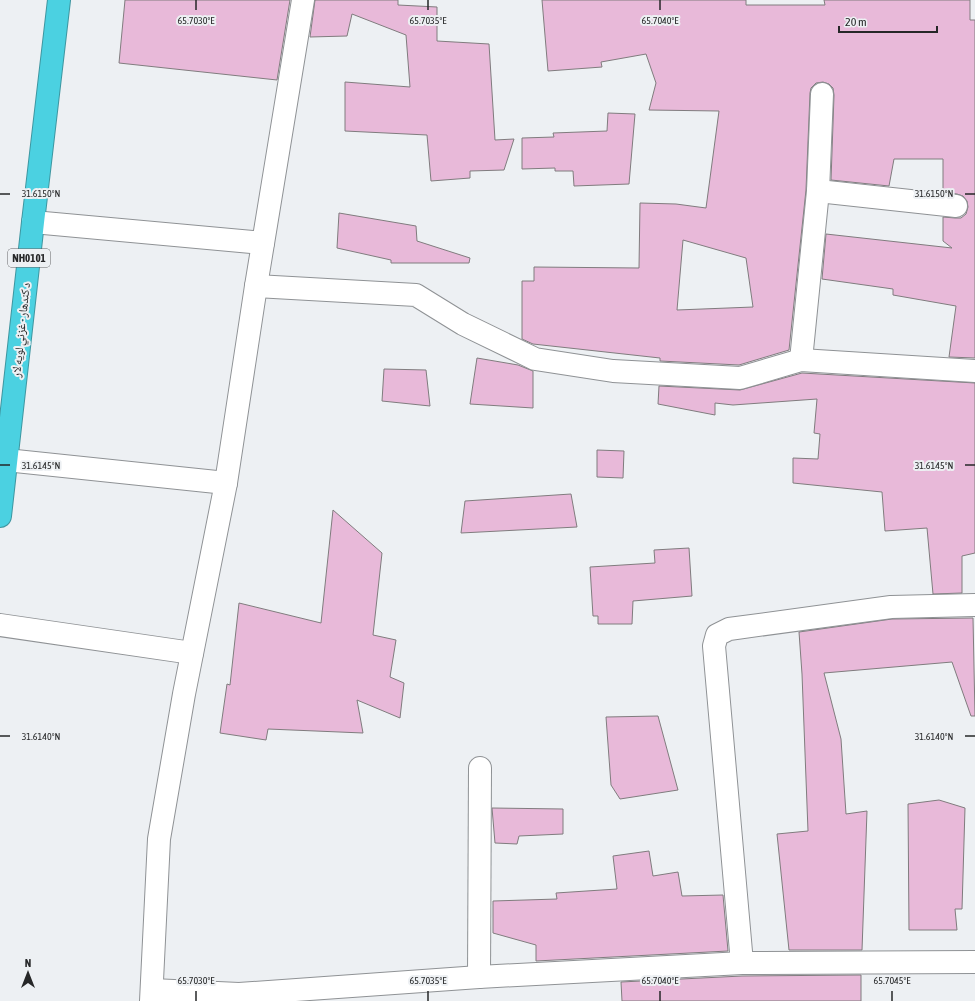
<svg xmlns="http://www.w3.org/2000/svg" width="975" height="1001" viewBox="0 0 975 1001" font-family="'Asap Condensed','Noto Naskh Arabic',sans-serif">
  <style>
    .building { fill: #e8b9d9; stroke: #807c7e; fill-rule: evenodd }
    .lines { fill: none; stroke-linecap: round; stroke-linejoin: round }
    .minor-casing { stroke: #8f9295; stroke-width: 24 }
    .highway-casing { stroke: #3e96a0; stroke-width: 24 }
    .minor { stroke: #fff; stroke-width: 22 }
    .highway { stroke: #4bd1e1; stroke-width: 22 }
    .ticks { fill: none; stroke: #262728; stroke-width: 1.5 }
    .labels { text-anchor: middle; stroke-width: 4; stroke-linejoin: round; paint-order: stroke }
    .shield { fill: #edf0f3; stroke: #626365; stroke-width: 1 }
    .shield-label { font-size: 11px; font-weight: bold; fill: #262728 }
    .street-label { font-size: 12px; fill: #262728; stroke: #edf0f3 }
    .ticks-label { font-size: 10px; text-anchor: middle; fill: #262728; stroke: #edf0f3; stroke-width: 4; stroke-linejoin: round; paint-order: stroke }
  </style>
  <rect width="100%" height="100%" fill="#edf0f3"/>
  <g class="building">
    <path d="M 125,0 L 290,0 L 277,80 L 119,63 Z"/>
    <path d="M 315,0 L 398,0 L 398,5 L 437,7 L 437,41 L 489,44 L 495,140 L 514,139 L 504,170 L 470,171 L 470,178 L 431,181 L 427,135 L 345,131 L 345,82 L 410,87 L 406,35 L 352,14 L 347,36 L 310,37 Z"/>
    <path d="M 542,0 L 746,0 L 746,5 L 825,5 L 824,0 L 970,0 L 970,20 L 975,20 L 975,358 L 949,357 L 956,306 L 893,295 L 893,289 L 822,279 L 826,234 L 952,248 L 943,241 L 943,217 L 955,218 L 961,218 L 966,214 L 968,207 L 967,201 L 963,196 L 957,194 L 943,192 L 943,159 L 894,159 L 889,186 L 831,180 L 834,95 L 833,88 L 829,84 L 823,82 L 816,83 L 811,88 L 810,93 L 806,190 L 789,350 L 739,365 L 660,361 L 660,358 L 533,344 L 522,339 L 522,281 L 534,281 L 534,267 L 639,268 L 640,203 L 676,204 L 706,208 L 719,111 L 649,110 L 656,83 L 646,54 L 601,62 L 602,67 L 548,71 ZM 683,240 L 746,258 L 753,307 L 677,310 Z"/>
    <path d="M 608,113 L 635,114 L 629,184 L 574,186 L 573,171 L 555,171 L 555,168 L 522,169 L 522,138 L 554,137 L 553,133 L 607,131 Z"/>
    <path d="M 339,213 L 416,226 L 417,241 L 470,258 L 469,263 L 391,263 L 391,260 L 337,248 Z"/>
    <path d="M 477,358 L 518,365 L 533,371 L 533,408 L 470,404 Z"/>
    <path d="M 384,369 L 426,370 L 430,406 L 382,401 Z"/>
    <path d="M 802,373 L 975,383 L 975,553 L 962,556 L 962,593 L 933,594 L 927,528 L 885,531 L 882,492 L 793,483 L 793,458 L 818,459 L 820,434 L 814,433 L 817,399 L 733,405 L 715,403 L 715,415 L 658,404 L 659,386 L 740,390 Z"/>
    <path d="M 597,450 L 624,451 L 623,478 L 597,477 Z"/>
    <path d="M 571,494 L 577,527 L 461,533 L 465,501 Z"/>
    <path d="M 333,510 L 382,553 L 373,635 L 396,640 L 390,677 L 404,683 L 400,718 L 357,700 L 363,733 L 268,729 L 266,740 L 220,733 L 227,684 L 230,685 L 239,603 L 321,623 Z"/>
    <path d="M 689,548 L 692,596 L 633,601 L 632,624 L 598,624 L 598,616 L 593,616 L 590,567 L 655,563 L 654,550 Z"/>
    <path d="M 973,618 L 975,716 L 971,716 L 952,662 L 824,673 L 841,739 L 846,814 L 867,811 L 862,950 L 789,950 L 777,834 L 808,831 L 802,674 L 799,632 L 892,619 Z"/>
    <path d="M 658,716 L 678,790 L 620,799 L 611,785 L 606,717 Z"/>
    <path d="M 939,800 L 965,808 L 962,909 L 955,909 L 957,930 L 909,930 L 908,804 Z"/>
    <path d="M 492,808 L 563,809 L 563,834 L 519,836 L 517,844 L 495,843 Z"/>
    <path d="M 649,851 L 653,876 L 678,872 L 682,896 L 723,895 L 728,951 L 536,961 L 536,945 L 493,933 L 493,901 L 557,899 L 556,893 L 617,889 L 613,856 Z"/>
    <path d="M 861,975 L 861,1001 L 622,1001 L 621,982 L 742,976 Z"/>
  </g>
  <g class="lines">
    <defs>
      <g id="minor">
        <path d="M 818,191 L 956,206"/>
        <path d="M 33,222 L 263,243"/>
        <path d="M 256,286 L 416,295 L 463,324 L 535,359 L 613,371 L 740,378 L 801,360 L 975,371"/>
        <path d="M 801,360 L 818,191 L 822,94"/>
        <path d="M 6,460 L 226,483"/>
        <path d="M 0,625 L 192,653"/>
        <path d="M 742,963 L 714,646 L 717,635 L 729,629 L 891,607 L 975,605"/>
        <path d="M 479,977 L 480,768"/>
        <path d="M 152,990 L 239,994 L 479,977 L 742,963 L 975,962"/>
        <path d="M 151,1001 L 159,839 L 184,694 L 226,483 L 256,286 L 303,0"/>
      </g>
      <path id="highway" d="M 0,516 L 33,222 L 59,0"/>
    </defs>
    <use href="#minor" class="minor-casing"/>
    <use href="#highway" class="highway-casing"/>
    <use href="#minor" class="minor"/>
    <use href="#highway" class="highway"/>
  </g>
  <path class="ticks" d="M 196,0 L 196,10M 428,0 L 428,10M 660,0 L 660,10M 0,194 L 10,194M 965,194 L 975,194M 0,465 L 10,465M 965,465 L 975,465M 0,736 L 10,736M 965,736 L 975,736M 196,991 L 196,1001M 428,991 L 428,1001M 660,991 L 660,1001M 892,991 L 892,1001"/>
  <g class="labels">
    <rect class="shield" x="8" y="249" width="42" height="18" rx="3"/>
    <g class="shield-label">
      <text x="29" y="262">NH0101</text>
    </g>
    <g class="street-label">
      <text transform="translate(21 330) rotate(-84)" y="4">د کندهار - غزني لويه لار</text>
    </g>
  </g>
  <g class="ticks-label">
    <text x="196" y="24">65.7030°E</text>
    <text x="428" y="24">65.7035°E</text>
    <text x="660" y="24">65.7040°E</text>
    <text x="41" y="197">31.6150°N</text>
    <text x="934" y="197">31.6150°N</text>
    <text x="41" y="469">31.6145°N</text>
    <text x="934" y="469">31.6145°N</text>
    <text x="41" y="740">31.6140°N</text>
    <text x="934" y="740">31.6140°N</text>
    <text x="196" y="984">65.7030°E</text>
    <text x="428" y="984">65.7035°E</text>
    <text x="660" y="984">65.7040°E</text>
    <text x="892" y="984">65.7045°E</text>
  </g>
  <g transform="translate(28 973)" stroke="#edf0f3" stroke-width="3" paint-order="stroke">
  <path d="M0-3L7 15L0 10L-7 15Z" fill="#262728"/>
  <text y="-6" font-size="11" font-weight="bold" text-anchor="middle" fill="#262728">N</text>
  </g>
  <path d="M839 26v6h98v-6" fill="none" stroke="#262728" stroke-width="2"/>
  <text x="845" y="26" font-size="12" fill="#262728" stroke="#edf0f3" stroke-width="3" paint-order="stroke">20 m</text>
</svg>
